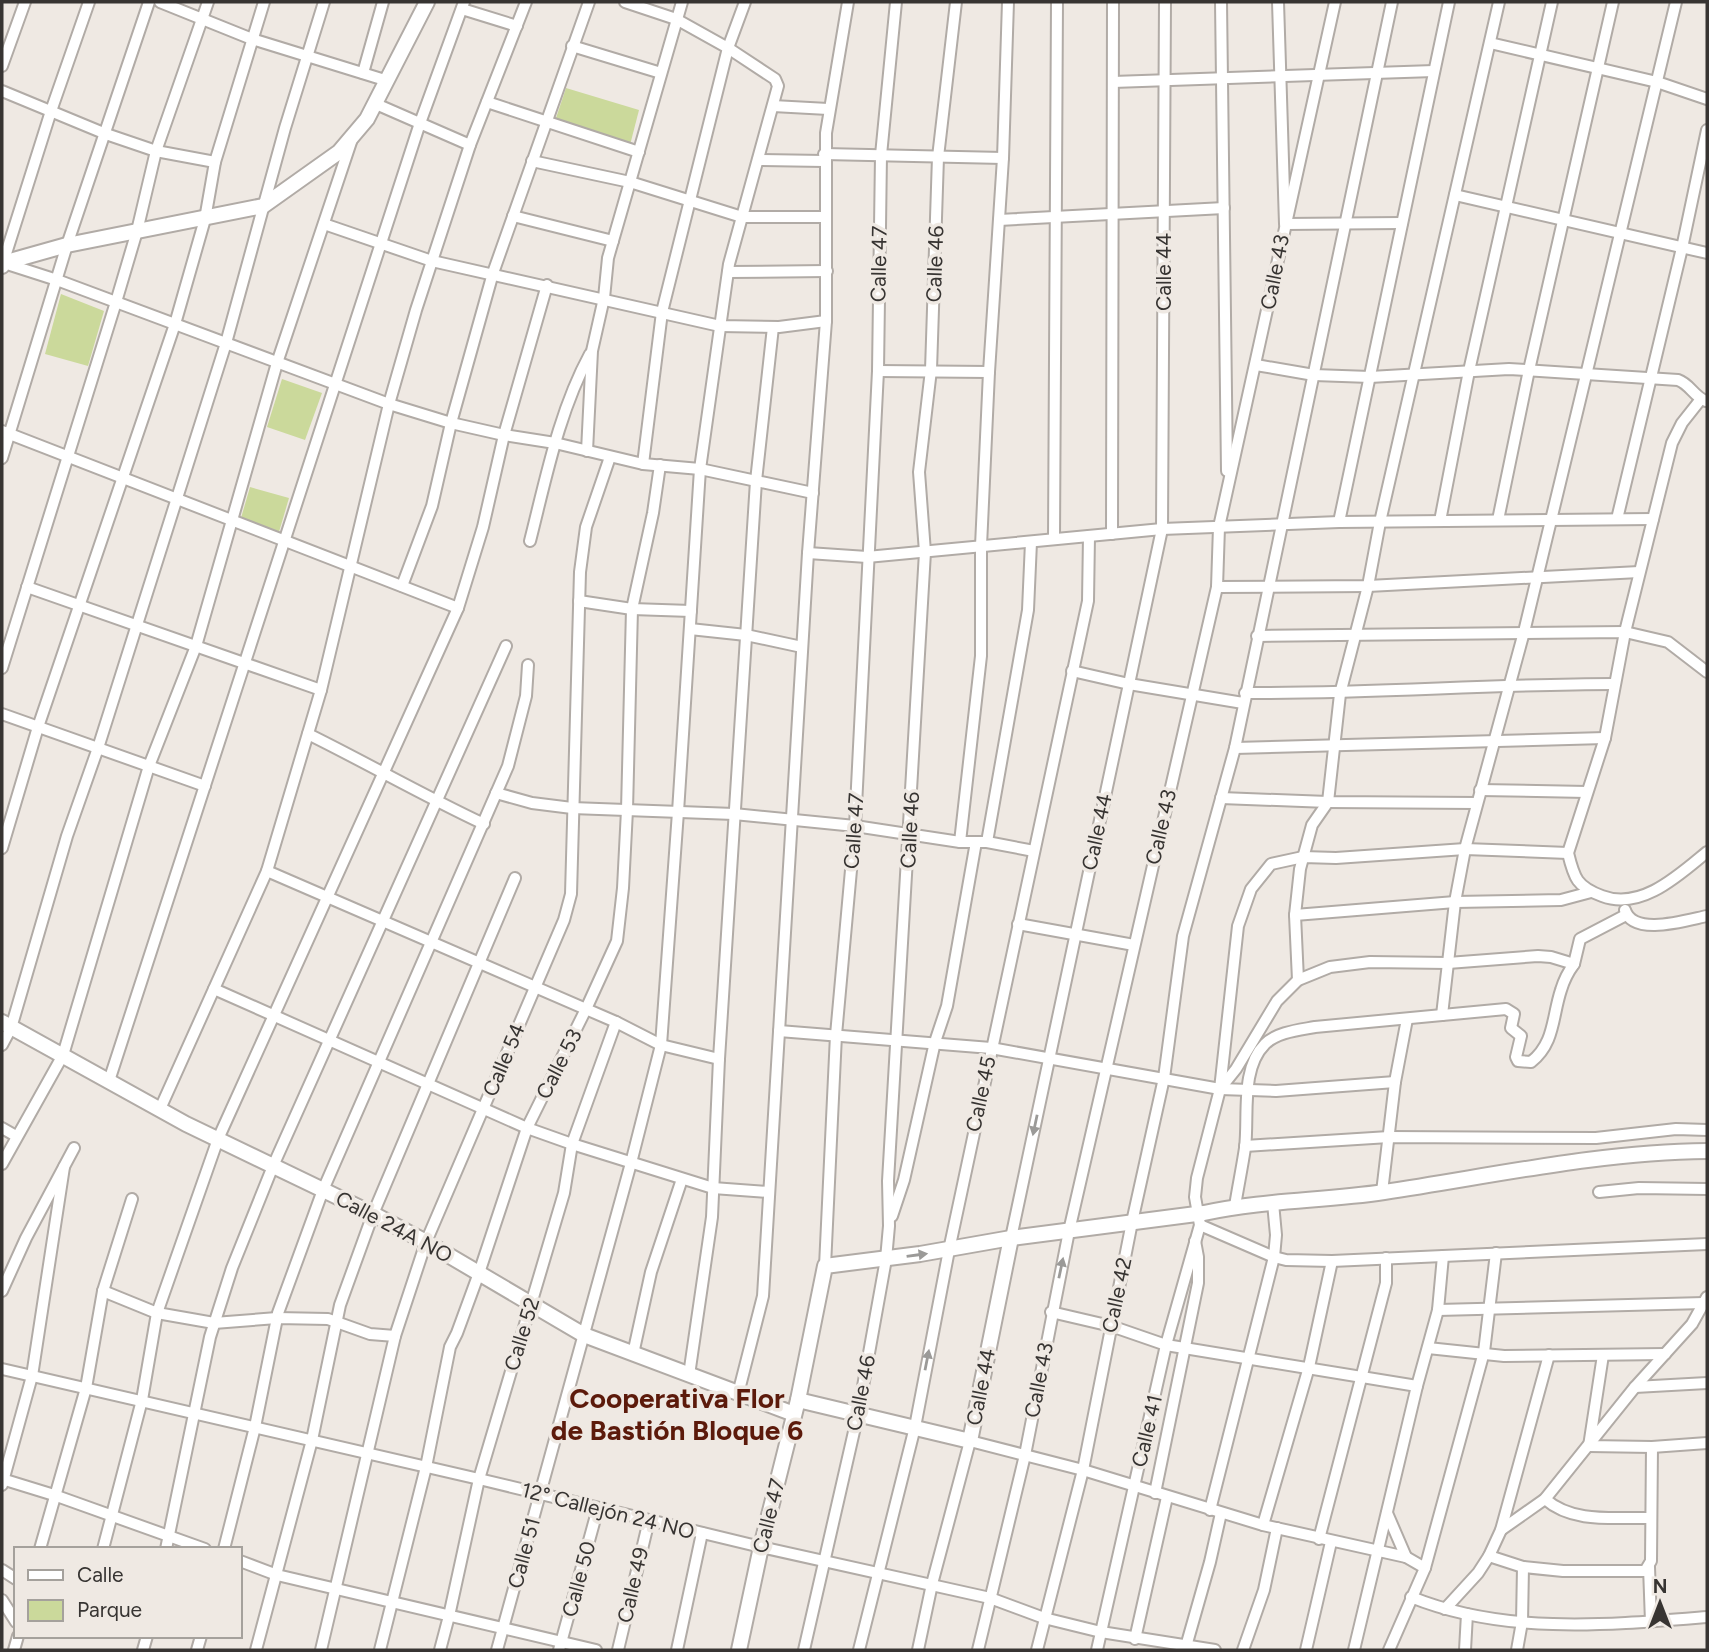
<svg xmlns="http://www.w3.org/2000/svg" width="1709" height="1652" viewBox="0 0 1709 1652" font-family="Figtree,sans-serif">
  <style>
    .green { fill: #cbd99b }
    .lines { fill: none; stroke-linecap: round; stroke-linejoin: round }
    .minor-casing { stroke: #b1aba6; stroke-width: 14 }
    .tertiary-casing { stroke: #b1aba6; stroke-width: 18 }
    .minor { stroke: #fff; stroke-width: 10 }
    .tertiary { stroke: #fff; stroke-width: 14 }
    .oneway { fill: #9b9a98 }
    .labels { text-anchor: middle; stroke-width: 7; stroke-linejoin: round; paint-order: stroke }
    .street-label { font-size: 21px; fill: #373432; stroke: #efe9e3 }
    .district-label { font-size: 28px; font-weight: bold; fill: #5c1a0b; stroke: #efe9e3 }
  </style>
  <rect width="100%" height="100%" fill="#efe9e3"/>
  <g class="green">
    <path d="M 566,88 L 639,110 L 630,145 L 555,121 Z"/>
    <path d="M 61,294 L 104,311 L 88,366 L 45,354 Z"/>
    <path d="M 282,379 L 322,393 L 305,440 L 267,427 Z"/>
    <path d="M 250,487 L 289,498 L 279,532 L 241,518 Z"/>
  </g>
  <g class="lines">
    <defs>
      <g id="minor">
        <path d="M 160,2 L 252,39 L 388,81"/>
        <path d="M 1221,2 L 1227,471"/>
        <path d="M 1278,2 L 1285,224 L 1402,223"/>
        <path d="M 462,9 L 517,26"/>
        <path d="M 1490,43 L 1657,82 L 1707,99"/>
        <path d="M 572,46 L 661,73"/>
        <path d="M 2,66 L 25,2"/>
        <path d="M 363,73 L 383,2"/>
        <path d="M 1113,82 L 1434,71"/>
        <path d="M 2,91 L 106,134 L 156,151 L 215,162"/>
        <path d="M 487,102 L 639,152"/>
        <path d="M 376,104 L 470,145"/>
        <path d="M 773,106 L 828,109"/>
        <path d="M 824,154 L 1003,158"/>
        <path d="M 758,160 L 824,161"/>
        <path d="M 532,161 L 630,182 L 742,217 L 826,217"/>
        <path d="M 1455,195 L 1707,253"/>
        <path d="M 513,216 L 613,241"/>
        <path d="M 999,220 L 1224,208"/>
        <path d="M 324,224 L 432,261 L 720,326 L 779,327 L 826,321"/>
        <path d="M 3,263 L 51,111 L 89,2"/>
        <path d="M 4,263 L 57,280 L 389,404 L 451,423 L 504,435 L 555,443 L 643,464 L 700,469 L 813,493"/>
        <path d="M 728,272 L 827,271"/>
        <path d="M 1256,365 L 1314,375 L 1370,377 L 1509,369 L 1678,380 C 1690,384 1694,397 1706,401"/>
        <path d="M 878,371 L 989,372"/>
        <path d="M 1701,399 L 1682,423 L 1672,443 L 1625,632 L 1605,738 L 1568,853 C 1574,878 1577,887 1602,896 C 1641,911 1679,875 1707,852"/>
        <path d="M 2,431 L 458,608"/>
        <path d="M 587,451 L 592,351 L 604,298 L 608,258 L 682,2"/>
        <path d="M 2,458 L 67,245 L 149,2"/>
        <path d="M 643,464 L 662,312 L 728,48 L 745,2"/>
        <path d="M 1617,519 L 1682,248 L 1707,130"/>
        <path d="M 1498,520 L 1529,370 L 1613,2"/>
        <path d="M 1440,521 L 1469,371 L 1552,2"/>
        <path d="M 1339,522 L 1449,2"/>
        <path d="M 1112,534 L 1113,2"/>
        <path d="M 1054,539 L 1057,2"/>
        <path d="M 530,541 C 546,478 559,411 590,354"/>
        <path d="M 808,553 L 867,557 L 1162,529 L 1339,522 L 1653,519"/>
        <path d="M 402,586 L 432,506 L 451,423 L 493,273 L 589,2"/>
        <path d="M 27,587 L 321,690"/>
        <path d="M 1217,587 L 1368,586 L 1639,572"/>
        <path d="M 579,601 L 632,609 L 691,611"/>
        <path d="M 690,629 L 746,635 L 802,647"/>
        <path d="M 1257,636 L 1625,632 L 1668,642 L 1707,672"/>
        <path d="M 2,668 L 116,302 L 137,231 L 156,151 L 208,2"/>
        <path d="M 1072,671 L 1129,684 L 1243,703"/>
        <path d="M 1245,693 C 1368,694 1491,684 1614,684"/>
        <path d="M 2,714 L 205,786"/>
        <path d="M 308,734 C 367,763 424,796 484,824"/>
        <path d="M 1235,748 L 1605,738"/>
        <path d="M 1480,790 L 1587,792"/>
        <path d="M 496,793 L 532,803 L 572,808 L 734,814 L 855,826 L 960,842 L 987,842 L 1034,851"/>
        <path d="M 1221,798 L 1328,802 L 1477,803"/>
        <path d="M 960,842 L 981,656 L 981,546 L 989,372 L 1003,158 L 1008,2"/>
        <path d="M 987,842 L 1028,610 L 1031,542"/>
        <path d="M 2,848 L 38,727 L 175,324 L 205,219 L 215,162 L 264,2"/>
        <path d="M 267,871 L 616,1022 L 661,1045 L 719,1059"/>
        <path d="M 1625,910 C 1633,937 1687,920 1707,916"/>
        <path d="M 1295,915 L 1455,902 L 1561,900 L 1591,892"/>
        <path d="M 1018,924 L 1134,945"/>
        <path d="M 1298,980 L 1295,915 L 1300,869 L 1312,825 L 1328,802 L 1340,694 L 1368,586 L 1380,522 L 1499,2"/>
        <path d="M 214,989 L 527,1128 L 572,1144 L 713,1188 L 769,1192"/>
        <path d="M 1442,1015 L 1455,902 L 1465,849 L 1524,632 L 1676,2"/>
        <path d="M 779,1031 L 991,1048 L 1220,1089 L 1276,1091 L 1395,1082"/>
        <path d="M 2,1045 L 11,1028 L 67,836 L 98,748 L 226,343 L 285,128 L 324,2"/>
        <path d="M 109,1081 L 420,123 L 464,2"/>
        <path d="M 1220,1089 L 1236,1069 L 1277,1001 L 1298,980 L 1330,967 L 1370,962 L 1448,963 L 1538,956 L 1551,957 L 1574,964 L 1580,939 L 1626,915"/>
        <path d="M 160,1109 L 267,871 L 321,690 L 389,404 L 416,310 L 470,145 L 526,2"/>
        <path d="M 2,1128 L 16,1136"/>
        <path d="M 1245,1146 L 1389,1137 L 1596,1138 L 1676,1129 L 1707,1130"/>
        <path d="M 2,1164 L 63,1055 L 149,766 L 196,646 L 277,363 L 352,139"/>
        <path d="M 1382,1192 L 1395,1082 L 1407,1019"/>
        <path d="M 1599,1192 L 1639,1188 L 1707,1189"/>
        <path d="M 1235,1206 C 1238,1187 1242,1168 1245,1148 C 1249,1116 1240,1069 1265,1044 C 1277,1032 1299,1030 1315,1027 L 1506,1009 L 1514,1014 L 1511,1028 L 1521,1036 L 1516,1057 L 1518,1061 L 1531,1062 C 1555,1043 1552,1017 1561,990 C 1564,980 1568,972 1574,964"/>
        <path d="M 892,1216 L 904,1180 L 935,1042 L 947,1006 L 976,842"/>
        <path d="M 1200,1225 L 1274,1257 L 1286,1260 L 1332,1261 L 1707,1244"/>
        <path d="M 1011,1238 L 1162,529 L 1165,2"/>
        <path d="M 825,1266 L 836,1035 L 855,826 L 878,371 L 881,155 L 896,2"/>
        <path d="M 2,1291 L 26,1238 L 74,1148"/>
        <path d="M 103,1291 L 157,1313 L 214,1323 L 277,1318 L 328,1319 L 370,1334 L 395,1336"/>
        <path d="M 1438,1310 L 1704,1303"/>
        <path d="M 1051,1312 L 1111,1326 L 1166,1345 L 1417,1386"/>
        <path d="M 1428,1348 L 1504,1356 L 1665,1354"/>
        <path d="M 633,1354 L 651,1272 L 682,1179"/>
        <path d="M 1603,1355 L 1589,1446 L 1652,1447 L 1707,1443"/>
        <path d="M 2,1369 L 479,1479 L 761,1547 L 990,1598 L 1044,1618 L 1101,1632 L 1215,1650"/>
        <path d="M 689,1375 L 712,1217 L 719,1059 L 756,481 L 773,327"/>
        <path d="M 1635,1387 L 1707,1383"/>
        <path d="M 738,1394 L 763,1296 L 808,553 L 826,321 L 826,133 L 848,2"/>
        <path d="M 2,1479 L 54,1495 L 205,1549"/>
        <path d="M 2,1485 L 32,1376 L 64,1167"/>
        <path d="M 1155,1493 L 1198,1283 L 1198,1257 L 1195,1241"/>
        <path d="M 1545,1499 C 1573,1524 1616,1517 1651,1518"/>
        <path d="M 1210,1510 L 1274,1257 L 1276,1235 L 1273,1203"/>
        <path d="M 1387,1513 L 1406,1557"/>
        <path d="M 1263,1525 L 1309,1367 L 1332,1261"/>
        <path d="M 1501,1530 L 1545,1499 L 1635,1387 L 1692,1324 L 1707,1297"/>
        <path d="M 1319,1539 L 1386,1283 L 1386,1258"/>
        <path d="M 40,1549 L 86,1388 L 103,1291 L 132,1199"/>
        <path d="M 103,1549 L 142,1400 L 157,1313 L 218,1139 L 458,608 L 483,527 L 504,435 L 547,285"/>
        <path d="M 166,1549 L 210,1337 L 232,1268 L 273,1166 L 506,646"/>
        <path d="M 224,1549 L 255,1427 L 278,1313 L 323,1190 L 508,766 L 526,696 L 528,665"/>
        <path d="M 1489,1556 L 1523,1567 L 1563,1571 L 1645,1571 L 1651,1561 L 1652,1447"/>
        <path d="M 240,1561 L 277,1575 L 596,1650"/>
        <path d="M 1649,1567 L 1651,1622"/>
        <path d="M 1425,1568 L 1484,1352 L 1496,1253"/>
        <path d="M 2,1570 L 16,1579"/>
        <path d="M 1411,1597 C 1505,1635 1609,1625 1707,1617"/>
        <path d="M 2,1600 L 16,1622"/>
        <path d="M 1445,1609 L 1478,1573 L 1489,1556 L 1501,1530 L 1549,1355"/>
        <path d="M 1135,1639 L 1167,1497"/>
        <path d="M 14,1650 L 18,1636"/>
        <path d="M 143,1650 L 147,1636"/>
        <path d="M 197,1650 L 201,1636"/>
        <path d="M 256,1650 L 312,1440 L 340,1305 L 373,1214 L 515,878"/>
        <path d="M 321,1650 L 395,1336 L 426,1242 L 564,920 L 571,894 L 580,572 L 586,527 L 610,457"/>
        <path d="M 380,1650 L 426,1467 L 450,1347 L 457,1333 L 479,1273 L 527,1128 L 586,1009 L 617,941 L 623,888 L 627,810 L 632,609 L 653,513 L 660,465"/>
        <path d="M 440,1650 L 449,1616 L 479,1479 L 564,1193 L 572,1144 L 616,1022"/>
        <path d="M 497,1650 L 631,1163 L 661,1045 L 678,812 L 700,469 L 729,264 L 778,86 L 775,79 L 728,48 L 676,19 L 625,2"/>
        <path d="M 559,1650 L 598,1508"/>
        <path d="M 618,1650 L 649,1520"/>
        <path d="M 677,1650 L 702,1533"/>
        <path d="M 804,1650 L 858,1414 L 886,1259 L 889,1226 L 888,1181 L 925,552 L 919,472 L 931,370 L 938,157 L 956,2"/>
        <path d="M 859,1650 L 915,1427 L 949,1250 L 1088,601 L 1089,536"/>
        <path d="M 918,1650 L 932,1584 L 970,1441 L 1083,1470 L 1263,1525 L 1406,1557 L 1425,1568 L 1389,1650"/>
        <path d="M 978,1650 L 1025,1455 L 1069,1231 L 1217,587 L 1219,527 L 1335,2"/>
        <path d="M 1037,1650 L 1083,1470 L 1132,1222 L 1164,1078 L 1183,936 L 1235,748 L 1392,2"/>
        <path d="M 1097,1650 L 1166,1345 L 1200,1225 L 1195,1197 L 1197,1178 L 1220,1089 L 1238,926 L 1251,889 L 1271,864 L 1303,857 L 1336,858 L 1465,849 L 1568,853"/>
        <path d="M 1185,1650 L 1210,1562 L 1221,1513"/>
        <path d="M 1243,1650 L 1264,1590 L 1277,1528"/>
        <path d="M 1306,1650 L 1331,1542"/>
        <path d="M 1354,1650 L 1417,1386 L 1438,1310 L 1443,1256"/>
        <path d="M 1465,1650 L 1467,1614"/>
        <path d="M 1517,1650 L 1522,1622 L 1523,1567"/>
      </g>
      <g id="tertiary">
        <path d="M 2,266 L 3,263 L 67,245 L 263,206 L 339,152 L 367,119 L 427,2"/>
        <path d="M 2,1022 L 186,1124 L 373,1214 L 426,1242 L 584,1335 L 794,1414"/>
        <path d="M 798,1400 L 970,1441 L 1011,1238"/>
        <path d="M 739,1650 L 761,1547 L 798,1400 L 825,1266 L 920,1254 L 1011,1238 L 1204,1213 C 1264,1200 1324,1201 1384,1192 C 1492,1176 1598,1152 1707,1151"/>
      </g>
    </defs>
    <use href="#minor" class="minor-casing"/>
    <use href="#tertiary" class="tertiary-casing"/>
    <use href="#minor" class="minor"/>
    <use href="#tertiary" class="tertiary"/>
  </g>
  <defs><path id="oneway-solid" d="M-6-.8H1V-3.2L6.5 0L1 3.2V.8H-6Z" transform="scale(1.75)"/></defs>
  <g class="oneway">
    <use href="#oneway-solid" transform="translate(1035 1125) rotate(102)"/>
    <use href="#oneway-solid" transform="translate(917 1255) rotate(-8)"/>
    <use href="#oneway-solid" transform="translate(1061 1268) rotate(-78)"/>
    <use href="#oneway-solid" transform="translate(927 1360) rotate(-79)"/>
  </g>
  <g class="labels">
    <g class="street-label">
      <text transform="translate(879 264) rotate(-89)" y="7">Calle 47</text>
      <text transform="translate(935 264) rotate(-88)" y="7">Calle 46</text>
      <text transform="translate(1164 272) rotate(-90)" y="7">Calle 44</text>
      <text transform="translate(1275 272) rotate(-79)" y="7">Calle 43</text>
      <text transform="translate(1161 827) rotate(-77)" y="7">Calle 43</text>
      <text transform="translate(910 830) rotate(-87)" y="7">Calle 46</text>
      <text transform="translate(854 831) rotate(-86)" y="7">Calle 47</text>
      <text transform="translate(1097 832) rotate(-78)" y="7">Calle 44</text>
      <text transform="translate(504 1060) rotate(-67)" y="7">Calle 54</text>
      <text transform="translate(559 1064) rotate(-63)" y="7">Calle 53</text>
      <text transform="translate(981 1094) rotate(-78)" y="7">Calle 45</text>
      <text transform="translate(394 1227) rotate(28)" y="7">Calle 24A NO</text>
      <text transform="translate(1117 1295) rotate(-78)" y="7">Calle 42</text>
      <text transform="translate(522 1334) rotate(-73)" y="7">Calle 52</text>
      <text transform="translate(1039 1380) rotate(-79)" y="7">Calle 43</text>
      <text transform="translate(981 1387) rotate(-79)" y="7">Calle 44</text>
      <text transform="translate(861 1393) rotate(-79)" y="7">Calle 46</text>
      <text transform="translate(1147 1431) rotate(-77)" y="7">Calle 41</text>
      <text transform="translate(608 1511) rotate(14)" y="7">12° Callejón 24 NO</text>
      <text transform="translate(769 1516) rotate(-76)" y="7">Calle 47</text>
      <text transform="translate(524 1553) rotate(-75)" y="7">Calle 51</text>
      <text transform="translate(579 1579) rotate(-75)" y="7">Calle 50</text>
      <text transform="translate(633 1585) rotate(-77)" y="7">Calle 49</text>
    </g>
    <g class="district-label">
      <text x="677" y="1408">Cooperativa Flor<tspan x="677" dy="32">de Bastión Bloque 6</tspan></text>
    </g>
  </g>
  <rect width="1709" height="1652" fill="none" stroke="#373432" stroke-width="7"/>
  <rect x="14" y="1547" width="228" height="91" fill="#efe9e3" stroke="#a5a19c" stroke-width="2"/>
  <rect x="28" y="1570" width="35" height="10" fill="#ffffff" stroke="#a5a19c" stroke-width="2"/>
  <text x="77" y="1582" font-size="21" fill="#373432">Calle</text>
  <rect x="28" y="1600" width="35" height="21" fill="#cbd99b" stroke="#a5a19c" stroke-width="2"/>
  <text x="77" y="1617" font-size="21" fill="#373432">Parque</text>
  <g transform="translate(1660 1603)" stroke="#efe9e3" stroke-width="5" paint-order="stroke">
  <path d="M0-5L12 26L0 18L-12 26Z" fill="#373432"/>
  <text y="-10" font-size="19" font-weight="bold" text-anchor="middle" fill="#373432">N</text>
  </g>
</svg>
